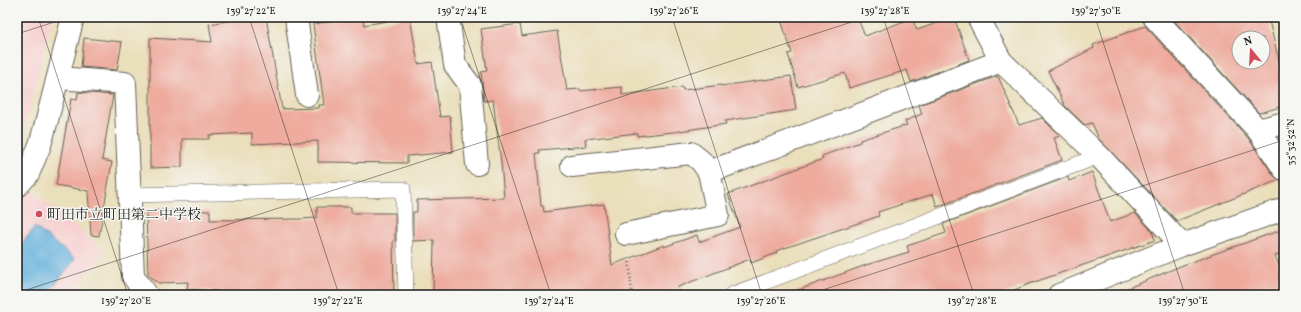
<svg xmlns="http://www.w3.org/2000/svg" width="1301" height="312" viewBox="0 0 1301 312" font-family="Vollkorn,'Noto Serif JP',serif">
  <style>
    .built { fill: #f7cfd0 }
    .water { fill: #63b0dc; stroke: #40667c }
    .building { fill: #eeab9e; fill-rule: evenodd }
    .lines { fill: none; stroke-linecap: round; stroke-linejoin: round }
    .lane-casing { stroke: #646054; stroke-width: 16 }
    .street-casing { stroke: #646054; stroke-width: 24 }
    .path { stroke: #646054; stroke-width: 2.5; stroke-dasharray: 1 3; stroke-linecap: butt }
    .lane { stroke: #fff; stroke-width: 15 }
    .street { stroke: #fff; stroke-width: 22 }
    .ticks { fill: none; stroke: #1c1c1c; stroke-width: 1; stroke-opacity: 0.45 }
    .poi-dot { fill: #d1495b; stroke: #f6f6f2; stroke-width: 1.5 }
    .labels { text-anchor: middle; stroke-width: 3; stroke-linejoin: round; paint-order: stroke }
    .poi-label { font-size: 14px; fill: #1c1c1c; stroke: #f6f6f2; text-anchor: start }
    .neatline { fill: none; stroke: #1c1c1c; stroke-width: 1.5 }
    .ticks-label { font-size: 10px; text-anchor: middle; fill: #1c1c1c }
  </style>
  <rect width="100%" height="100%" fill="#f6f6f2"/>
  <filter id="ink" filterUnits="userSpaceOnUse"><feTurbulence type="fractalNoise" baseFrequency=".025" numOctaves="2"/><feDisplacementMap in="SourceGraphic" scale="8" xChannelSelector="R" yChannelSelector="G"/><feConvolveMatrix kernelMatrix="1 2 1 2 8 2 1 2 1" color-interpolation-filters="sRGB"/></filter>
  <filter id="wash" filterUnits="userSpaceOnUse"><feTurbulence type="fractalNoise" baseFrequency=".012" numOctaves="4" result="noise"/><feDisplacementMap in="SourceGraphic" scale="16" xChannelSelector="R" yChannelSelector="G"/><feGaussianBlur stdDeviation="0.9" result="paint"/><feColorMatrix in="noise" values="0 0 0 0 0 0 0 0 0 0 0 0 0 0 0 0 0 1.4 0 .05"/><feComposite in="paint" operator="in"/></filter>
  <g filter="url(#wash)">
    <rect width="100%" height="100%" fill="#eadfbb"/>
    <g class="built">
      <path d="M 17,17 L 53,17 L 23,132 L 17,145 Z"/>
      <path d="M 17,178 L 105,251 L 70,295 L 17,295 Z"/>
    </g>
    <path class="water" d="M 35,227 L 75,259 L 47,295 L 17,295 L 17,250 Z"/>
    <g id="blocks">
      <g class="building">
        <path d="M 239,17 L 266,17 L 282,109 L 319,108 L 319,105 L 324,105 L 313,24 L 363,17 L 364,25 L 410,17 L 418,64 L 432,62 L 440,117 L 450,116 L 453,152 L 407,156 L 407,163 L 318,162 L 318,141 L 252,144 L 252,133 L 209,135 L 209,139 L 182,139 L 182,167 L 150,168 L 150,38 L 212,42 L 209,24 L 239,19 Z"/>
        <path d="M 780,17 L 857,17 L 865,36 L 912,18 L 917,30 L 954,17 L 969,60 L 911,82 L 907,70 L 849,88 L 845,73 L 798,87 L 788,54 L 792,53 Z"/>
        <path d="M 1171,17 L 1268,17 L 1284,81 L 1284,106 L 1259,113 ZM 1239,38 L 1263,38 L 1263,62 L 1239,62 Z"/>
        <path d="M 520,24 L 522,36 L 557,31 L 567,90 L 580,89 L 580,91 L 622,87 L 622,95 L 682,87 L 683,90 L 721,85 L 721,86 L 791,76 L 796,110 L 725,121 L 726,124 L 673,132 L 637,136 L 637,133 L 585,139 L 586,146 L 539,150 L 540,153 L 536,153 L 541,206 L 543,206 L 544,212 L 604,204 L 612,265 L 664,245 L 664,247 L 697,235 L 699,242 L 740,227 L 728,194 L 823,159 L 822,156 L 860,142 L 860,140 L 907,125 L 905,121 L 922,114 L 919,105 L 998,76 L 1019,125 L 1042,118 L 1060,136 L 1054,138 L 1062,160 L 937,207 L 933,194 L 878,212 L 879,216 L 776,251 L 777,253 L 751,263 L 750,259 L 678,287 L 679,291 L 668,295 L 433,295 L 434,240 L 413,241 L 413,212 L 417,212 L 417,200 L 504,198 L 501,162 L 493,100 L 484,101 L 481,72 L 487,71 L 481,29 Z"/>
        <path d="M 1145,26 L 1248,138 L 1274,176 L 1279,180 L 1177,221 L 1099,139 L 1092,123 L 1085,125 L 1065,106 L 1048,71 L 1094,48 L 1093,45 Z"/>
        <path d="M 84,38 L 122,42 L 117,70 L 81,67 Z"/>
        <path d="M 78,92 L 113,95 L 102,160 L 112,162 L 99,236 L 91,235 L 88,191 L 56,185 L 71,99 L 77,100 Z"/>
        <path d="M 1092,172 L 1110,222 L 1135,213 L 1152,231 L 1155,240 L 1029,284 L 1002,295 L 793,295 L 793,292 L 866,265 L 909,252 L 907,246 L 946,233 L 943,224 L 1068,177 L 1069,181 Z"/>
        <path d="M 317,207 L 351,207 L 351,213 L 395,213 L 395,241 L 393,241 L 394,292 L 341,293 L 341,295 L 217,295 L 217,291 L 187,289 L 188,282 L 159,283 L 148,275 L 146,213 L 152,212 L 153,210 L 210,211 L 210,220 L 300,219 L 317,218 Z"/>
        <path d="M 1284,229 L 1284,252 L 1275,256 L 1284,276 L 1284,295 L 1114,295 L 1114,294 L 1183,265 Z"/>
      </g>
    </g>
  </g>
  <g filter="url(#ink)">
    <use href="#blocks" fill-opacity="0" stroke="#646054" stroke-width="1"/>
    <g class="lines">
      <defs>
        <g id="lane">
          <path d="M 129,195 L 403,189 L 406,295"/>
          <path d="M 731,295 L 1099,156"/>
        </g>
        <g id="street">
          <path d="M 296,17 L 307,95"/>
          <path d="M 448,17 L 455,65 L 470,85 L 477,164"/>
          <path d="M 978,17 L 1001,61 L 1099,156 L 1182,245"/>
          <path d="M 1154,17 L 1258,130 L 1284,169"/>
          <path d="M 58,78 L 125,83 L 133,276 L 147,295"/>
          <path d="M 1258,130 L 1284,123"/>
          <path d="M 572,166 L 691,153 L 701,161 L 709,172 L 718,215 L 626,234"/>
          <path d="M 709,172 L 1001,61"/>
          <path d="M 17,186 L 28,174 L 40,145 L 47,120 L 73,17"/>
          <path d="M 1059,295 L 1182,245 L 1284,209"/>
        </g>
      </defs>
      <use href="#lane" class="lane-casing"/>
      <use href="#street" class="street-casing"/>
      <path class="path" d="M 629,258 L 632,295"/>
      <use href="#lane" class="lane"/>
      <use href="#street" class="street"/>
    </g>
  </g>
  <path class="ticks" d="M 38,17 L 128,295M 249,17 L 339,295M 460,17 L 551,295M 672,17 L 762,295M 883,17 L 974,295M 1095,17 L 1185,295M 17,34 L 70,17M 17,293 L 867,17M 807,295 L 1284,140"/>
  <circle class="poi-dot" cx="39" cy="214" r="4"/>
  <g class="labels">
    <g class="poi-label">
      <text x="47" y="219">町田市立町田第二中学校</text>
    </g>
  </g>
  <rect width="1301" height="312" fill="none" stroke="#f6f6f2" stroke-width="44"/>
  <g transform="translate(1251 50) rotate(342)"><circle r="19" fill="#f6f6f2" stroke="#9f9f9c"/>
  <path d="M0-3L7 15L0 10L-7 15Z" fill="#d1495b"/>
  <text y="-6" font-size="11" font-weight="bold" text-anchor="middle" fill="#1c1c1c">N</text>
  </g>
  <rect x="22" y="22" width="1257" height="268" class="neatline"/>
  <g class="ticks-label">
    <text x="251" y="14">139°27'22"E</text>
    <text x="462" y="14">139°27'24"E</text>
    <text x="674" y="14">139°27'26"E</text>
    <text x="885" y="14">139°27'28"E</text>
    <text x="1096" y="14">139°27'30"E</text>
    <text transform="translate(1290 142) rotate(-90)" y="4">35°32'52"N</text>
    <text x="126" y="304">139°27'20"E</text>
    <text x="338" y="304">139°27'22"E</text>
    <text x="549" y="304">139°27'24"E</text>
    <text x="761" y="304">139°27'26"E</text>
    <text x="972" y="304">139°27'28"E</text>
    <text x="1183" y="304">139°27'30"E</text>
  </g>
</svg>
